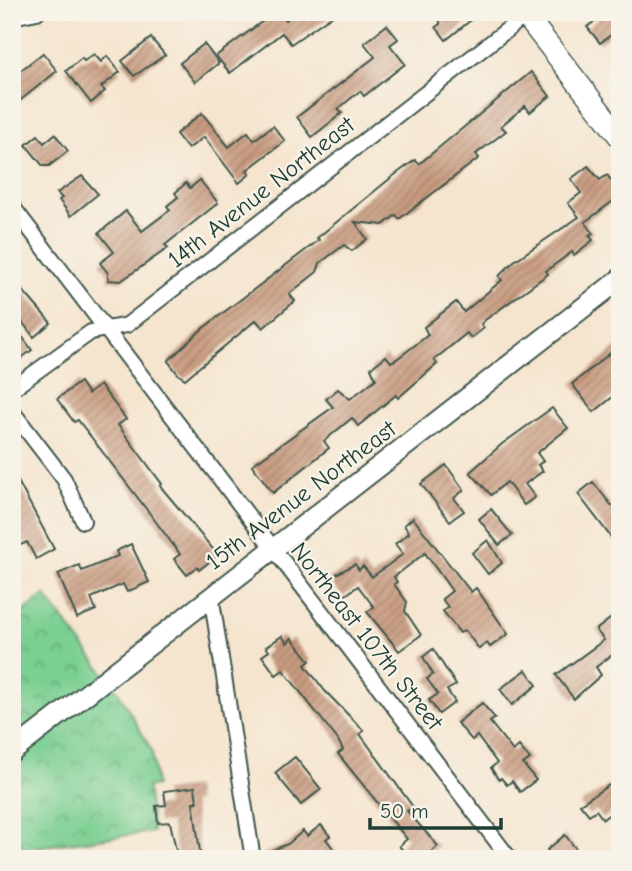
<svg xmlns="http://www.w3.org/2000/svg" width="632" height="871" viewBox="0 0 632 871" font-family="'Comic Neue',sans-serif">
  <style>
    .park { fill: url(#park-crowns); stroke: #4c8663; stroke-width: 2 }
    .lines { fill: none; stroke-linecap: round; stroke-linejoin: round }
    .stream { stroke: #609fd2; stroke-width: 5 }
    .building { fill: url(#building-hatch) }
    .street-casing { stroke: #3f564b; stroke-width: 18 }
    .secondary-casing { stroke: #3f564b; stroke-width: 23 }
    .primary-casing { stroke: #3f564b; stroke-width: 24 }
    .street { stroke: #fff; stroke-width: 14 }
    .secondary { stroke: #fff; stroke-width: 19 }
    .primary { stroke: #fff; stroke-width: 21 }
    .labels { text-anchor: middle; stroke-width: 5; stroke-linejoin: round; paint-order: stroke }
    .street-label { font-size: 24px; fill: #1f3d34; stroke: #f7f3e8 }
  </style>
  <defs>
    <pattern id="park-crowns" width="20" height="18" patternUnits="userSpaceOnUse" patternTransform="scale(1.75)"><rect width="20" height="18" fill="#7acf92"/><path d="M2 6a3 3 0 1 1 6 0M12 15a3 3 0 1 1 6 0" fill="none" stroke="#63a978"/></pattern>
    <pattern id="building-hatch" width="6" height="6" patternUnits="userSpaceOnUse" patternTransform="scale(1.75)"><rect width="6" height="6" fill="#c99b80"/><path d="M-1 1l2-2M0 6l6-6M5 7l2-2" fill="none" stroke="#a3806a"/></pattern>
  </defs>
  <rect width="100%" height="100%" fill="#f7f3e8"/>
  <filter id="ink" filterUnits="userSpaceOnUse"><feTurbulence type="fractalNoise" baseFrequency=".0143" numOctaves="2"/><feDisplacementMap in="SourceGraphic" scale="14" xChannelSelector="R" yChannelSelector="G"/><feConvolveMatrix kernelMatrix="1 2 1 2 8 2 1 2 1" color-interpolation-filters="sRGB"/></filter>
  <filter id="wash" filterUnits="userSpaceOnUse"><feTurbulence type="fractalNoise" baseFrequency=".00686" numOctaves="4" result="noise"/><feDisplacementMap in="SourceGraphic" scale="28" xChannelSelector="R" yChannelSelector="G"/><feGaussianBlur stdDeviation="1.57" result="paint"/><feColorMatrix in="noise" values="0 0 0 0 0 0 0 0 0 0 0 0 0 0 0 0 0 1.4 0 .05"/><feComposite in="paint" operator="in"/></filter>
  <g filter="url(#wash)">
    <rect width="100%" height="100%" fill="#f5e5cf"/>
    <path class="park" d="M 45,595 L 119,693 L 152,751 L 156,786 L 147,787 L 153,832 L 12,850 L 12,621 Z"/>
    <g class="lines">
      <path class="stream" d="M 12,856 L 13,859"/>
    </g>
    <g id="blocks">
      <g class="building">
        <path d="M 275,12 L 280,12 L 286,20 L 296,12 L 337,12 L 291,44 L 282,33 L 230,73 L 216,56 Z"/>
        <path d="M 440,12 L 481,12 L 446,40 L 436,27 L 440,24 Z"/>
        <path d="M 595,12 L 615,12 L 620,18 L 620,28 L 600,43 L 587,27 L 599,18 Z"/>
        <path d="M 387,25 L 398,39 L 390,45 L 405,64 L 364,96 L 360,91 L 338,109 L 342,113 L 312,137 L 297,117 L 375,57 L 364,43 Z"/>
        <path d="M 151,38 L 165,55 L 134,76 L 122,61 Z"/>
        <path d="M 204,44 L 219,63 L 195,82 L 180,63 Z"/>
        <path d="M 43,53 L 57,71 L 12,107 L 12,77 Z"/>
        <path d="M 94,54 L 101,62 L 107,56 L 120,72 L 101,87 L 105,91 L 91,103 L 66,71 L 82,58 L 84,61 Z"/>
        <path d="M 531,72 L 550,96 L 530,112 L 525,106 L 501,126 L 506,131 L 476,154 L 479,158 L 399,219 L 396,215 L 383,225 L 355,222 L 367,239 L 352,251 L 344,245 L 320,263 L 317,272 L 289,294 L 295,301 L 263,328 L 256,320 L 185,379 L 179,375 L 168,361 L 202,329 L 319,240 L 317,238 L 392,177 L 415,160 L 419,164 Z"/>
        <path d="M 202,113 L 229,147 L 248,132 L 254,140 L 273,126 L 285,141 L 247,170 L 250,174 L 239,183 L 204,137 L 188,149 L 176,134 Z"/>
        <path d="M 55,134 L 68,151 L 49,166 L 43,166 L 26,145 L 38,135 L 44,143 Z"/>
        <path d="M 588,166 L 600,180 L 607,175 L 620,191 L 620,196 L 585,222 L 593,233 L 589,235 L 593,240 L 574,255 L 572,252 L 546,271 L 548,274 L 485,320 L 481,324 L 484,328 L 471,338 L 467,333 L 434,360 L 437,364 L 398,398 L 396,395 L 358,426 L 352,418 L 330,436 L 324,441 L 329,448 L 273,493 L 252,465 L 333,407 L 326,399 L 338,389 L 350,399 L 376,379 L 371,368 L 386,356 L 391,362 L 397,359 L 428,335 L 424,327 L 456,302 L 464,312 L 502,280 L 499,276 L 514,261 L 579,217 L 568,203 L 581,193 L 571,179 Z"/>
        <path d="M 82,176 L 98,194 L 71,216 L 59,200 L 62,198 L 57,193 Z"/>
        <path d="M 200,180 L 218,203 L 165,245 L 168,248 L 121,281 L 108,280 L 108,273 L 100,263 L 114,252 L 99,233 L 126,211 L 142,231 L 170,210 L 167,206 L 178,197 L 175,193 L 186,183 L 190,188 Z"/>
        <path d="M 12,278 L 51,323 L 34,337 L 12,309 Z"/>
        <path d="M 21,335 L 32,350 L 12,365 L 12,341 Z"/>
        <path d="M 620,345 L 620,391 L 594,412 L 572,384 Z"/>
        <path d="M 80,382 L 88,394 L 100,385 L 126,419 L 118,425 L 162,484 L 160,486 L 218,555 L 199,570 L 197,567 L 187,575 L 174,559 L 180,554 L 144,506 L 78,420 L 74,422 L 57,399 Z"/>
        <path d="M 552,408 L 568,428 L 537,453 L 543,461 L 538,465 L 543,471 L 525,484 L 535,497 L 524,505 L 507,482 L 491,495 L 470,472 L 502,444 Z"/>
        <path d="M 446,465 L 464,490 L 454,498 L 464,511 L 450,521 L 421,484 Z"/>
        <path d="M 12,470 L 54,549 L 36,559 L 27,542 L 12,549 Z"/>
        <path d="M 593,482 L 612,506 L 620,501 L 620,549 L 578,494 Z"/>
        <path d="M 491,509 L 512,535 L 499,545 L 479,519 Z"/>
        <path d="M 413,518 L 471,592 L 476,588 L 508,634 L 490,647 L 487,643 L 479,649 L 465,630 L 460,633 L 443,611 L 448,607 L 442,599 L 452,591 L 425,553 L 394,577 L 397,582 L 394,584 L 407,602 L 405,611 L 421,635 L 399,651 L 367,612 L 374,607 L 358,586 L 343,597 L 327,579 L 355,564 L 359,570 L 363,566 L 372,577 L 403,554 L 395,544 L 409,533 L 404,525 Z"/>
        <path d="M 488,540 L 502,563 L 488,574 L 472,553 Z"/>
        <path d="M 131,544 L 149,582 L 127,592 L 123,584 L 91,598 L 96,610 L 77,618 L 58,574 L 79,565 L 82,571 L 118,556 L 116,551 Z"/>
        <path d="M 620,611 L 620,649 L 596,667 L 601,675 L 574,699 L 556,675 L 604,640 L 596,630 Z"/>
        <path d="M 282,636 L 287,643 L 292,638 L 310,661 L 305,665 L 325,691 L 364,731 L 360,734 L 413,807 L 407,811 L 438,846 L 424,859 L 410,859 L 399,846 L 407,839 L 338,754 L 343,750 L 338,740 L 283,670 L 276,675 L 262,656 L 269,651 L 266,647 Z"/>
        <path d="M 433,649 L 456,685 L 447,690 L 455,702 L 439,714 L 429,700 L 438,694 L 427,679 L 433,674 L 423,657 Z"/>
        <path d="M 526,670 L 537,685 L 512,705 L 500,689 Z"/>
        <path d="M 482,703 L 495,718 L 490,722 L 513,751 L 519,746 L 530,759 L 523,764 L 536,780 L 520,792 L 512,781 L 507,785 L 501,778 L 499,780 L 491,768 L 497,763 L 477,736 L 472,740 L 457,723 Z"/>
        <path d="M 295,757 L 321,789 L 301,805 L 275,773 Z"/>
        <path d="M 620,778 L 620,806 L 603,819 L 596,810 L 589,815 L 580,804 Z"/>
        <path d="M 195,787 L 197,802 L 193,802 L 201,859 L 178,859 L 170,822 L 158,823 L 156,806 L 166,805 L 164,791 Z"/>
        <path d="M 321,825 L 330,836 L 326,839 L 336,852 L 327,859 L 262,859 L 262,854 L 288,844 L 303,831 L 307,836 Z"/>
        <path d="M 565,835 L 584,859 L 554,859 L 547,850 Z"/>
      </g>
    </g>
  </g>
  <g filter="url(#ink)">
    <use href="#blocks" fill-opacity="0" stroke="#3f564b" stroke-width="2"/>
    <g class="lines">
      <defs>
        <g id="street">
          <path d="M 12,17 L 37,12"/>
          <path d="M 12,206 L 510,859"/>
          <path d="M 12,389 L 91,332 L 127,325 L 530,12"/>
          <path d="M 12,411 L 64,479 L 83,521"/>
          <path d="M 211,595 L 253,859"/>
        </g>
        <path id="secondary" d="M 12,752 L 620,279"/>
        <path id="primary" d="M 523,12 L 620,137"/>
      </defs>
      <use href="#street" class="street-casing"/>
      <use href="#secondary" class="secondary-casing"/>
      <use href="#primary" class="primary-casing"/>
      <use href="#street" class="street"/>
      <use href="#secondary" class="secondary"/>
      <use href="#primary" class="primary"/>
    </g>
  </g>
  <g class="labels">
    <g class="street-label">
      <text transform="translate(261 192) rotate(-38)" y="8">14th Avenue Northeast</text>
      <text transform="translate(301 495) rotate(-37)" y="8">15th Avenue Northeast</text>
      <text transform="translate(367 636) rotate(52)" y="8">Northeast 107th Street</text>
    </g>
  </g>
  <rect width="632" height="871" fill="none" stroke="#f7f3e8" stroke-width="42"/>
  <path d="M370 818v10h131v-10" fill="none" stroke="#1f3d34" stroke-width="3.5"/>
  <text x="380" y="818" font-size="21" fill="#1f3d34" stroke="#f7f3e8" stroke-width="5" paint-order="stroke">50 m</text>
</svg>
